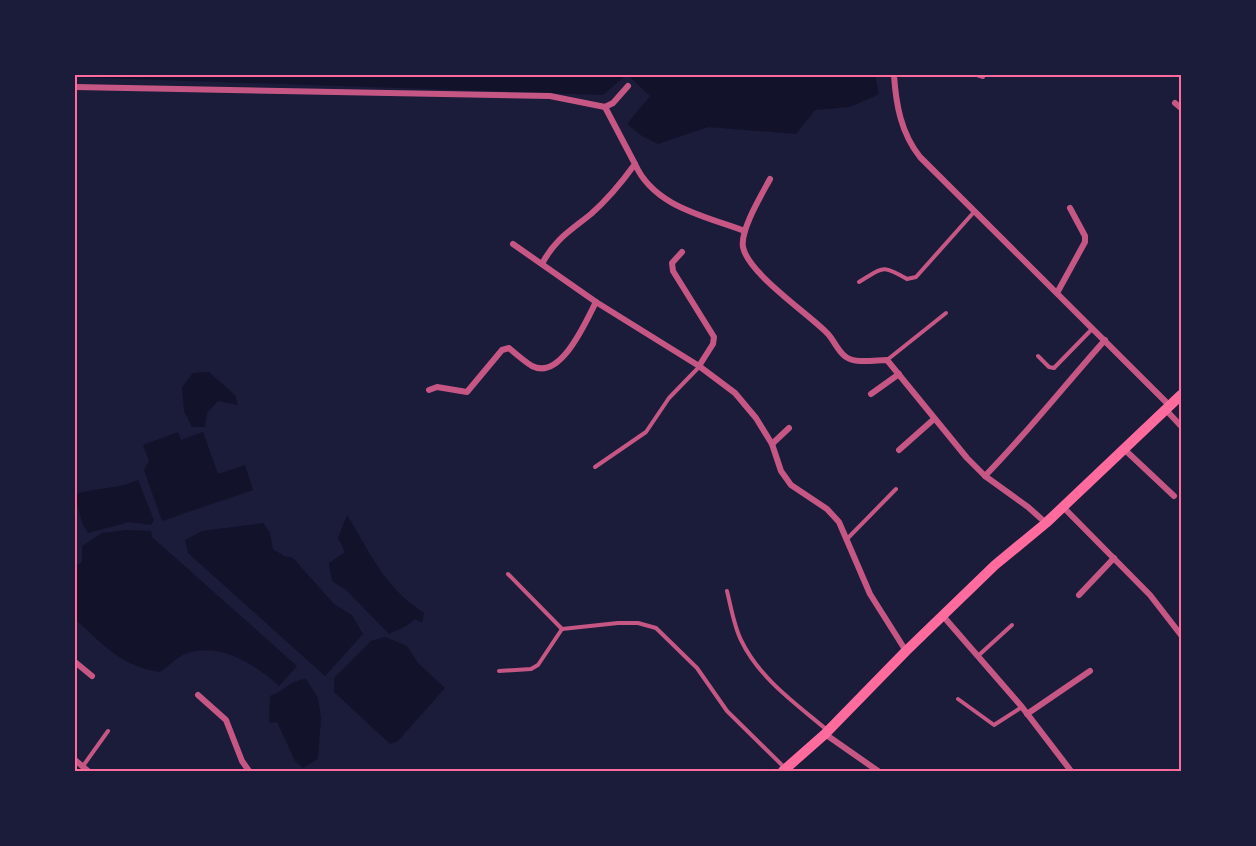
<svg xmlns="http://www.w3.org/2000/svg" width="1256" height="846" viewBox="0 0 1256 846" font-family="'Public Sans',sans-serif">
  <style>
    .water { fill: #12122b }
    .lines { fill: none; stroke-linecap: round; stroke-linejoin: round }
    .service { stroke: #c65784; stroke-width: 4 }
    .minor { stroke: #c65784; stroke-width: 6 }
    .primary { stroke: #ff6b9d; stroke-width: 10 }
    .neatline { fill: none; stroke: #ff6b9d; stroke-width: 2 }
  </style>
  <rect width="100%" height="100%" fill="#1b1b3a"/>
  <g class="water">
    <path d="M 75,75 L 626,75 L 603,95 L 75,77 Z"/>
    <path d="M 628,75 L 875,75 L 879,94 L 850,107 L 815,110 L 796,134 L 708,127 L 658,144 L 642,136 L 627,124 L 650,96 Z"/>
    <path d="M 209,372 L 235,395 L 238,405 L 218,401 L 207,413 L 205,427 L 192,427 L 184,411 L 182,387 L 193,373 Z"/>
    <path d="M 178,432 L 181,440 L 203,432 L 218,474 L 245,465 L 253,490 L 162,521 L 144,470 L 149,461 L 143,445 Z"/>
    <path d="M 138,480 L 154,520 L 151,525 L 129,522 L 88,533 L 82,523 L 75,494 C 96,488 118,489 138,480 Z"/>
    <path d="M 347,515 C 371,554 384,587 424,613 L 422,623 L 415,619 L 408,625 L 389,634 L 346,590 L 332,581 L 329,563 L 345,552 L 338,538 Z"/>
    <path d="M 263,523 L 270,533 L 273,549 L 284,556 L 293,558 L 334,604 L 352,615 L 363,634 L 325,676 L 188,553 L 185,540 L 202,531 Z"/>
    <path d="M 126,530 L 151,531 L 152,537 L 297,666 L 279,686 C 255,664 217,640 183,655 C 175,659 167,667 160,672 C 121,666 105,646 77,621 L 75,618 L 75,567 L 82,562 L 82,546 L 102,533 Z"/>
    <path d="M 385,637 L 407,646 L 418,663 L 445,688 L 398,741 L 390,744 L 334,692 L 334,678 L 371,641 Z"/>
    <path d="M 306,679 L 318,698 L 321,718 L 318,759 L 303,768 L 295,761 L 277,722 L 269,723 L 270,696 C 286,690 290,680 306,679 Z"/>
  </g>
  <g class="lines">
    <g class="service">
      <path d="M 977,75 L 983,77"/>
      <path d="M 859,282 C 884,267 882,264 907,279 L 916,277 L 974,212"/>
      <path d="M 1038,356 L 1049,367 L 1054,368 L 1093,328"/>
      <path d="M 887,360 L 946,313"/>
      <path d="M 595,467 L 646,432 L 669,398 L 699,367"/>
      <path d="M 847,539 L 896,489"/>
      <path d="M 508,574 L 562,629 L 618,623 L 638,623 L 656,628 L 697,668 L 727,711 L 785,768"/>
      <path d="M 727,591 C 731,607 734,626 741,640 C 759,678 795,703 827,730"/>
      <path d="M 979,655 L 1012,625"/>
      <path d="M 499,671 L 531,669 L 538,665 L 562,629"/>
      <path d="M 958,699 L 994,725 L 1022,707"/>
      <path d="M 83,766 L 108,731"/>
    </g>
    <g class="minor">
      <path d="M 894,75 C 896,105 901,133 920,157 L 1170,406"/>
      <path d="M 75,87 L 550,96 L 605,107 L 613,103 L 628,86"/>
      <path d="M 1175,103 L 1181,108"/>
      <path d="M 635,164 C 654,207 705,216 745,231"/>
      <path d="M 770,179 C 762,194 740,230 743,247 C 748,273 806,312 826,332 C 834,339 837,351 846,357 C 855,364 876,360 887,360 L 967,458 L 985,476 L 1028,507 L 1046,523"/>
      <path d="M 513,244 L 596,302 L 699,366 L 735,393 L 756,418 L 772,444 L 781,471 L 791,485 L 827,509 L 839,522 L 870,594 L 906,651"/>
      <path d="M 682,252 L 672,263 L 673,271 L 714,337 L 713,344 L 699,366"/>
      <path d="M 542,264 C 555,239 570,231 591,214 C 608,199 622,182 635,164 L 605,107"/>
      <path d="M 1057,293 L 1085,242 L 1085,236 L 1070,208"/>
      <path d="M 429,390 L 437,387 L 467,392 L 502,350 L 509,348 C 516,354 524,361 532,366 C 561,381 586,321 596,302"/>
      <path d="M 871,394 L 899,374"/>
      <path d="M 1166,410 L 1181,426"/>
      <path d="M 772,444 L 789,428"/>
      <path d="M 1124,449 L 1174,496"/>
      <path d="M 899,450 L 934,419"/>
      <path d="M 985,476 C 1028,432 1065,385 1105,340"/>
      <path d="M 1063,507 L 1150,595 L 1181,635"/>
      <path d="M 1079,595 L 1114,558"/>
      <path d="M 943,616 L 1022,707 L 1071,771"/>
      <path d="M 75,662 L 92,676"/>
      <path d="M 198,695 L 226,720 L 242,761 L 249,771"/>
      <path d="M 1027,714 L 1090,671"/>
      <path d="M 825,734 L 878,771"/>
      <path d="M 75,760 L 88,771"/>
    </g>
    <path class="primary" d="M 783,771 L 825,734 L 906,651 L 995,565 L 1046,523 L 1181,395"/>
  </g>
  <rect width="1256" height="846" fill="none" stroke="#1b1b3a" stroke-width="153"/>
  <rect x="76" y="76" width="1104" height="694" class="neatline"/>
</svg>
